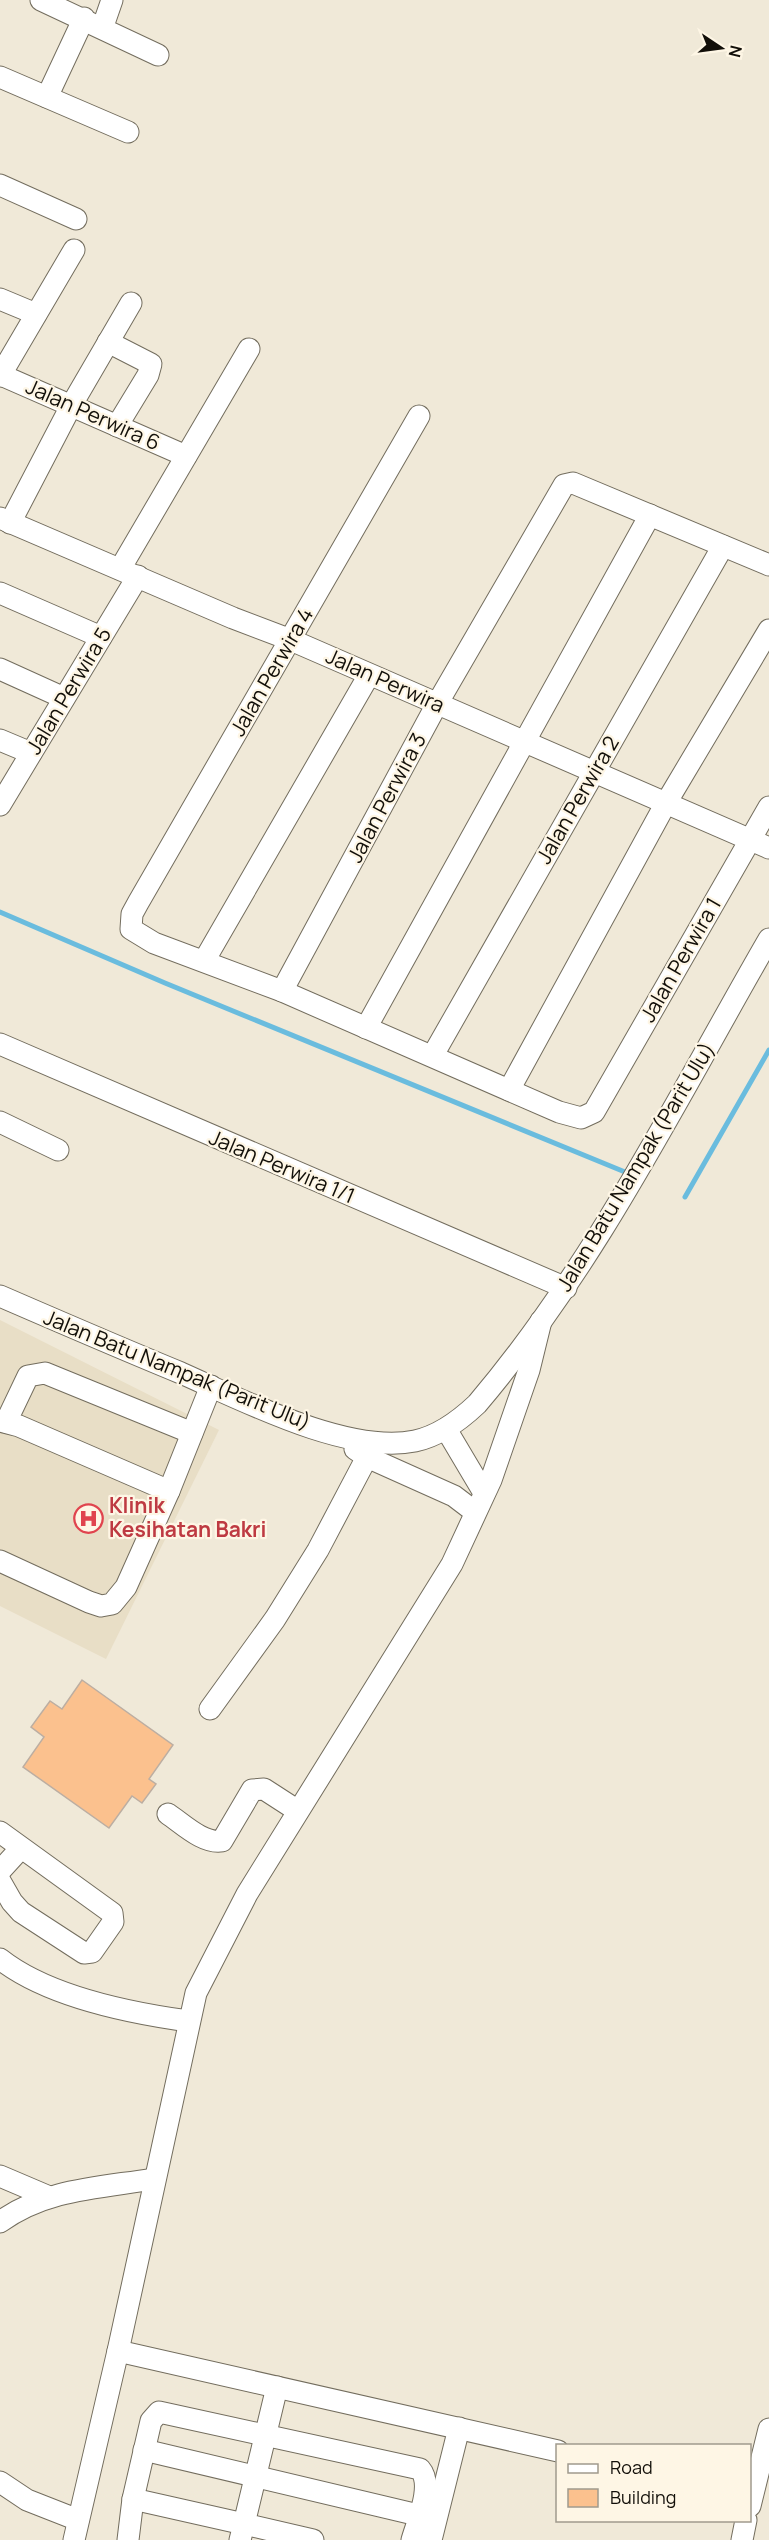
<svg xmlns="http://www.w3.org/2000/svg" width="769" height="2540" viewBox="0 0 769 2540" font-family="Manrope,sans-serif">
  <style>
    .built { fill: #e8dec6 }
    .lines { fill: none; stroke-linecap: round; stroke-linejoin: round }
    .stream { stroke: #6abcde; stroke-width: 5 }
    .building { fill: #fbc18e; stroke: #bcaea2; stroke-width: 1.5 }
    .minor-casing { stroke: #736d5e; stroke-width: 23 }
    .minor { stroke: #fff; stroke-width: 21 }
    .labels { text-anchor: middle; stroke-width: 4.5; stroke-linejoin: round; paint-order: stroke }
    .street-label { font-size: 21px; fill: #120f09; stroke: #fef6e5 }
    .health-label { font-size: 21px; font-weight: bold; fill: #be3a42; stroke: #fef6e5; text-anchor: start }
  </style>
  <rect width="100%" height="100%" fill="#f0e9d8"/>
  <path class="built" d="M 0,1320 L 219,1430 L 106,1659 L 0,1606 Z"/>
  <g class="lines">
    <g class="stream">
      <path d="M 0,912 L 165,983 L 625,1172"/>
      <path d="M 685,1197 L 769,1050"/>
    </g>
  </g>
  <path class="building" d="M 82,1680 L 173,1745 L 149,1779 L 156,1784 L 142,1803 L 132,1796 L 109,1828 L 23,1767 L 44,1737 L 31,1727 L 50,1701 L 62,1709 Z"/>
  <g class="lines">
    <defs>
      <g id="minor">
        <path d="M 41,0 L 158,55"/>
        <path d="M 103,26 L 112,0"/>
        <path d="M 0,77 L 128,132"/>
        <path d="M 47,97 L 84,18"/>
        <path d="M 0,185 L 76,219"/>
        <path d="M 0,299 L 36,314"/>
        <path d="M 108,342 L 151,364 L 148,375 L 117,426"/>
        <path d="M 1,375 L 186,456"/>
        <path d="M 0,376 L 74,250"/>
        <path d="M 419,416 L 138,903 L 132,914 L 131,929 L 154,943 L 282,991 L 559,1112 L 581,1118 L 594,1112 L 769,807"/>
        <path d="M 0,518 L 233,618 L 291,640 L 769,848"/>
        <path d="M 10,523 L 71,406 L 131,303"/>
        <path d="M 120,569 L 249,349"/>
        <path d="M 0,593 L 101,637"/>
        <path d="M 0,669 L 64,698"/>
        <path d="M 0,740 L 31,753"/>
        <path d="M 0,805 L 138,576"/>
        <path d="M 204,961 L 369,675"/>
        <path d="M 282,991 L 437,704 L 564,485 L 573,483 L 769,565"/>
        <path d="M 366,1028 L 650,515"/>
        <path d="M 0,1044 L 566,1288"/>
        <path d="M 433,1055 L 723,546"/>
        <path d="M 509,1090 L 666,803 L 769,630"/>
        <path d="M 0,1122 L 58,1150"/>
        <path d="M 0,1296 C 60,1322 120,1348 181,1373 C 242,1400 348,1455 415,1441 C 439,1436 459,1421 477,1404 C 596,1264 677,1098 769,939"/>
        <path d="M 0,1421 L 19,1426 L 169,1491"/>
        <path d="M 6,1422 L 28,1376 L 45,1373 L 192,1433"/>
        <path d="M 446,1429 L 484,1493"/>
        <path d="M 355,1449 L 367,1457 L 454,1496 L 475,1512"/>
        <path d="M 0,1561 L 89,1602 L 101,1606 L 112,1604 L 126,1587 L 169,1491 L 211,1386"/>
        <path d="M 210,1709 L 275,1619 L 318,1550 L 367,1457"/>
        <path d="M 168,1814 C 183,1824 203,1844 222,1841 L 252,1790 L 264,1789 L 298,1811"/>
        <path d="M 0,1832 L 112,1913 L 113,1922 L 92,1952 L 84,1953 L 21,1912 L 12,1902 L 0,1881"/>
        <path d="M 0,1871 L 21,1848"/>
        <path d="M 0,1959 C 47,1996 130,2013 188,2021"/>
        <path d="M 0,2176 L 47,2196"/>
        <path d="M 0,2222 C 46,2189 98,2188 153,2179"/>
        <path d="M 118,2351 L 558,2451"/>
        <path d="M 277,2387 L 244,2524 L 313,2540"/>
        <path d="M 144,2450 L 418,2515"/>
        <path d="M 0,2482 L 27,2500 L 78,2520"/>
        <path d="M 133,2499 L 244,2524 L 240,2540"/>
        <path d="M 750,2506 L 769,2429"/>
        <path d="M 74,2540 L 118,2351 L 196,1993 L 247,1894 L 452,1564 L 491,1480 L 529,1370 L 541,1321"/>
        <path d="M 128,2540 L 133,2499 L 151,2421 L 159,2412 L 420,2469 C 434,2485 417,2522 412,2540"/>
        <path d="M 431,2540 L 459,2428"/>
        <path d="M 742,2540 L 746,2520"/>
      </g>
    </defs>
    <use href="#minor" class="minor-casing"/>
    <use href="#minor" class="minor"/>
  </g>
  <defs>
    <symbol id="hospital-ring" viewBox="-11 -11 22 22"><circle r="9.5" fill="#fef6e5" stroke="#e0444e" stroke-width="1.5"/><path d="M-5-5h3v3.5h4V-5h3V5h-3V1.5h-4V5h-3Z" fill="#e0444e"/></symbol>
  </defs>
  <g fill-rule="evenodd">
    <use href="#hospital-ring" x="72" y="1502" width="33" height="33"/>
  </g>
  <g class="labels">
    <g class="street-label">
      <text transform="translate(93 415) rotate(24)" y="7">Jalan Perwira 6</text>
      <text transform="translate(272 672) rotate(-60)" y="7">Jalan Perwira 4</text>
      <text transform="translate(385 681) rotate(24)" y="7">Jalan Perwira</text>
      <text transform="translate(69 691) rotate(-59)" y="7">Jalan Perwira 5</text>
      <text transform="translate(387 798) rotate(-62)" y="7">Jalan Perwira 3</text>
      <text transform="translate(578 800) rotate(-60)" y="7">Jalan Perwira 2</text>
      <text transform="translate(681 960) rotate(-60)" y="7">Jalan Perwira 1</text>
      <text transform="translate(282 1167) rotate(23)" y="7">Jalan Perwira 1/1</text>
      <text transform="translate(636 1167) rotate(-59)" y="7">Jalan Batu Nampak (Parit Ulu)</text>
      <text transform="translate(177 1370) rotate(22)" y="7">Jalan Batu Nampak (Parit Ulu)</text>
    </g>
    <g class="health-label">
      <text x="109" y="1513">Klinik<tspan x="109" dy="24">Kesihatan Bakri</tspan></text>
    </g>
  </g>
  <rect x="556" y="2444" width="195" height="78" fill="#fef6e5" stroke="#a09a8d" stroke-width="1.5"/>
  <rect x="568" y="2464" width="30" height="9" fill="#ffffff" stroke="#a09a8d" stroke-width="1.5"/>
  <text x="610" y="2474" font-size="18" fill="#120f09">Road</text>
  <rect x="568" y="2489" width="30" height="18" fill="#fbc18e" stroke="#a09a8d" stroke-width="1.5"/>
  <text x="610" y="2504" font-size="18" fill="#120f09">Building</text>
  <g transform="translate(721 48) rotate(103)" stroke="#fef6e5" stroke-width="4.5" paint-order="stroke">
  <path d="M0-4.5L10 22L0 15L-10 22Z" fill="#120f09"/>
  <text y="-9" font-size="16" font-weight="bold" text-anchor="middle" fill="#120f09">N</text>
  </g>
</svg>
